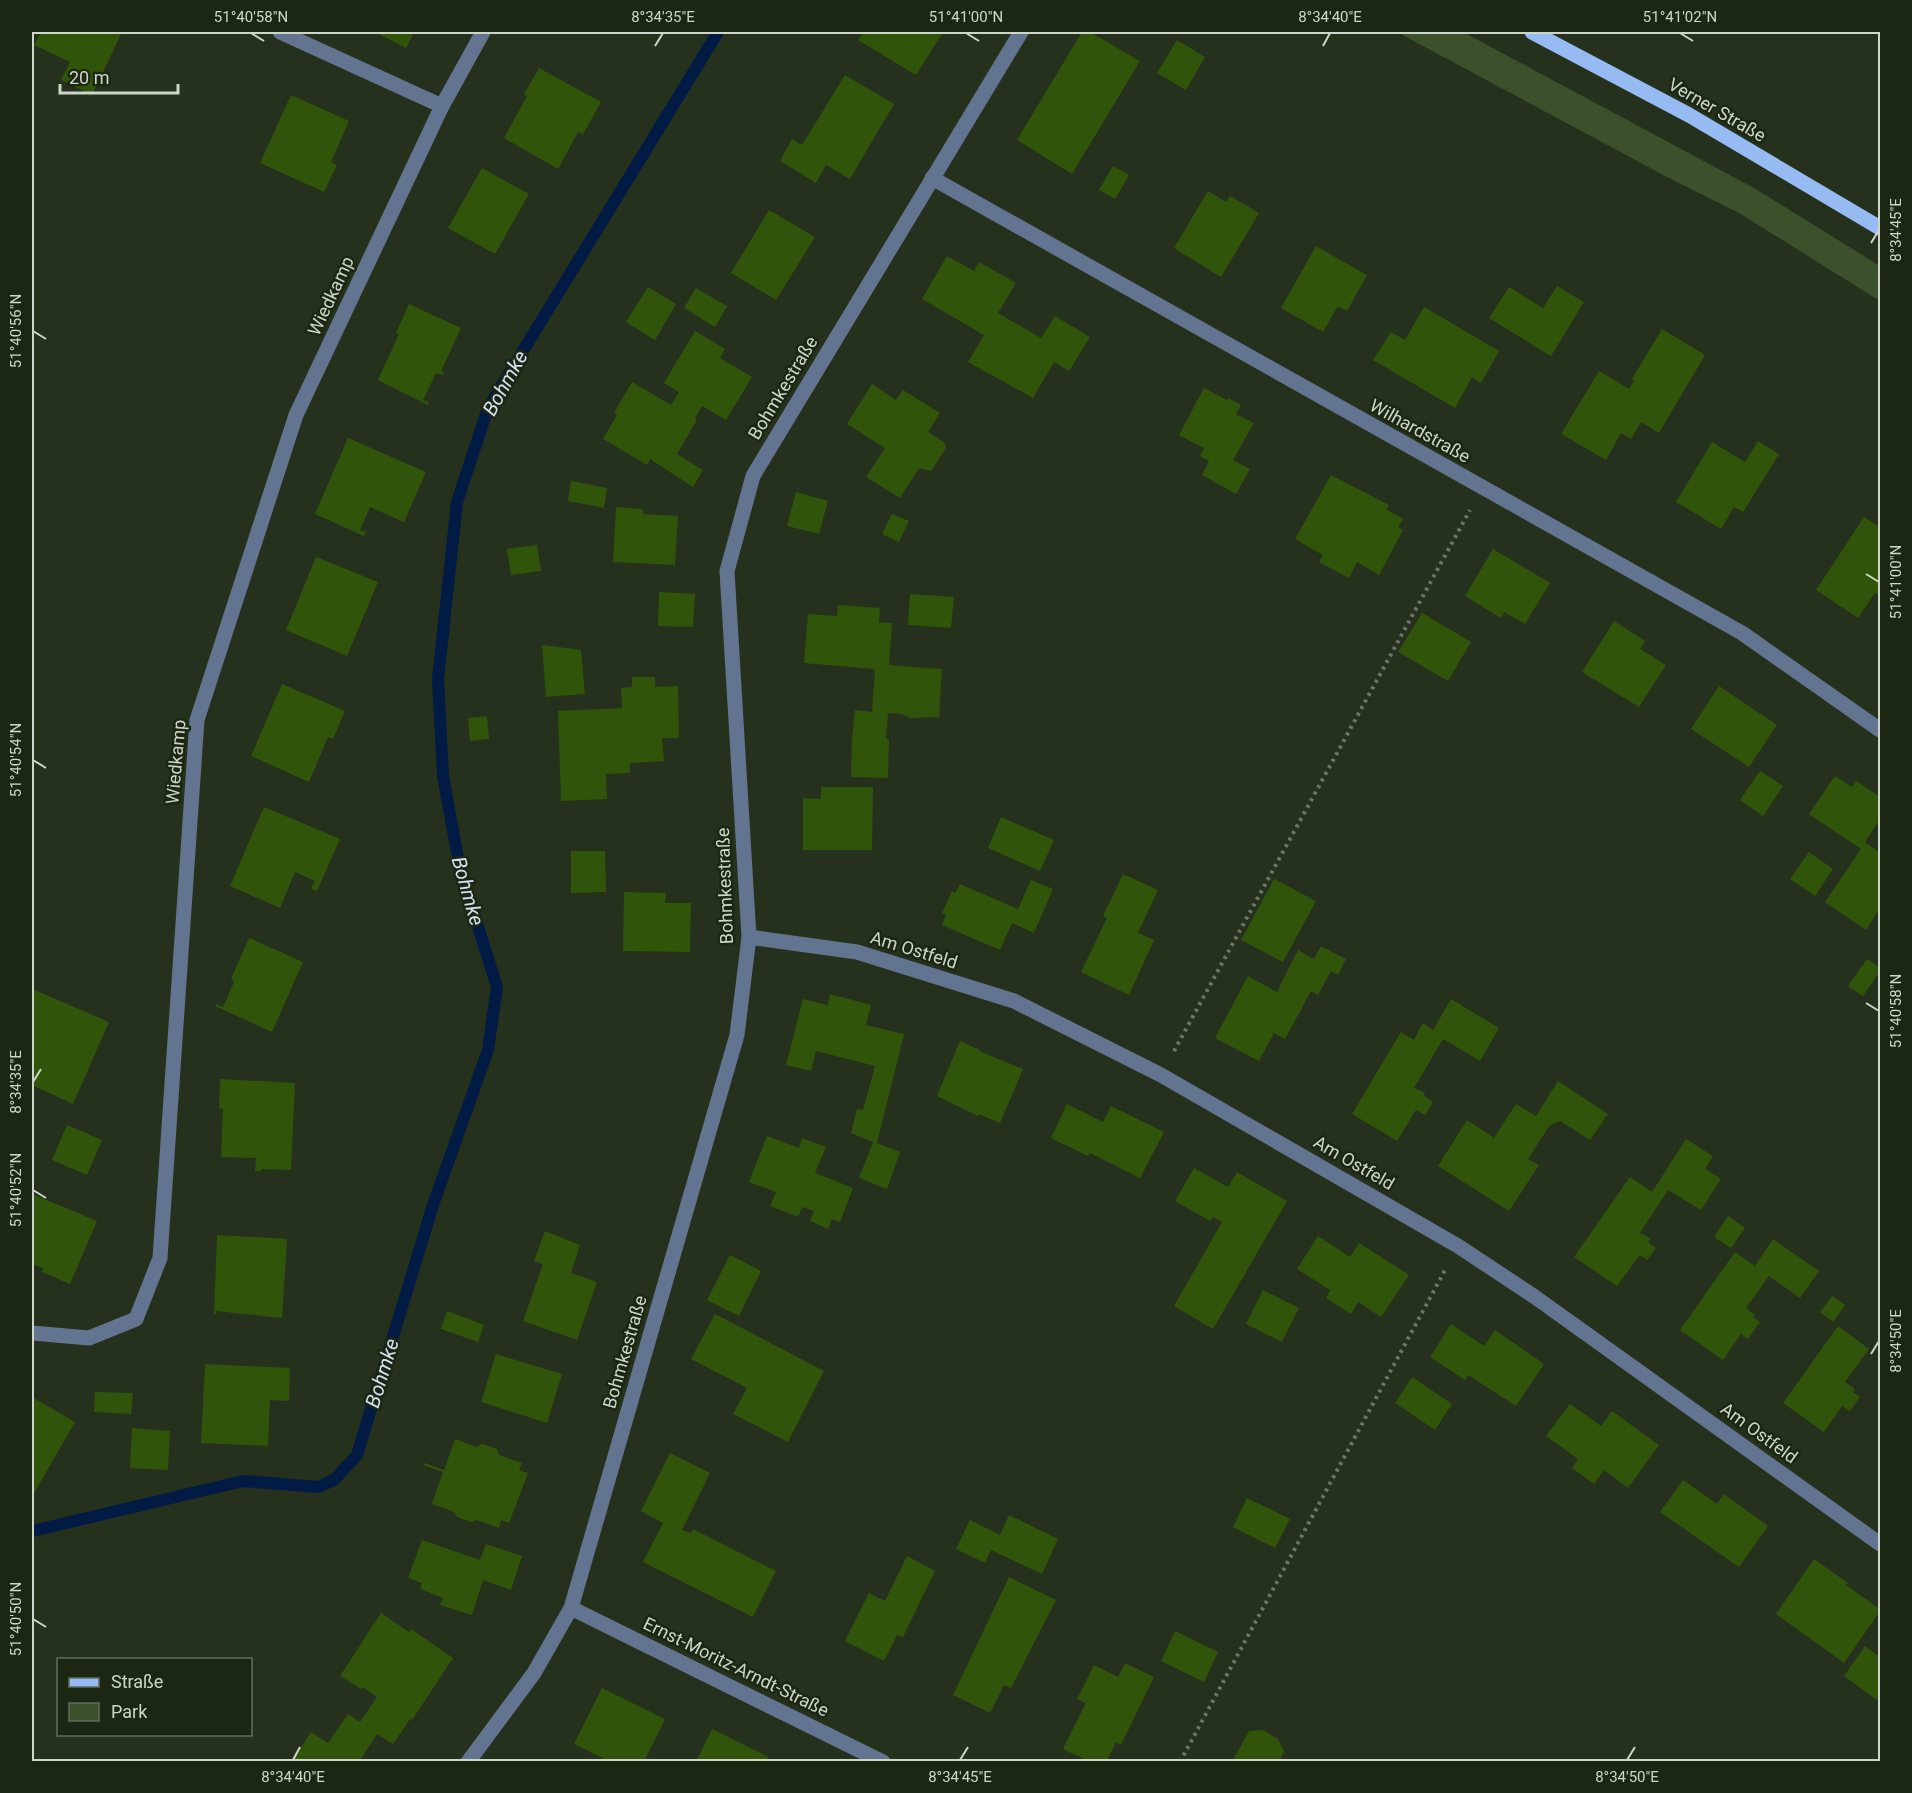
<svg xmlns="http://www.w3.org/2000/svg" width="1912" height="1793" viewBox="0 0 1912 1793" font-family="Roboto,sans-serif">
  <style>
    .green { fill: #3c512b }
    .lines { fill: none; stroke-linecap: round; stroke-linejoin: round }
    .stream { stroke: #011b44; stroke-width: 12 }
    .building { fill: #31540b }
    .path { stroke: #6b7664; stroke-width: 4; stroke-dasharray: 3 4.5; stroke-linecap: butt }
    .minor { stroke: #62748f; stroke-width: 15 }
    .major { stroke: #95bbf2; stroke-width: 15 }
    .ticks { fill: none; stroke: #ced6c9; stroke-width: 2 }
    .labels { text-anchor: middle; stroke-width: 5; stroke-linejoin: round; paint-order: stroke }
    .street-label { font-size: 18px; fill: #ced6c9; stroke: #1c2713 }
    .water-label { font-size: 20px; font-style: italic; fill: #d6e1f3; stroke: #1c2713 }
    .neatline { fill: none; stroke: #ced6c9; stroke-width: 2 }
    .ticks-label { font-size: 15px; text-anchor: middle; fill: #ced6c9 }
  </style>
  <rect width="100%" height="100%" fill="#25311c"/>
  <path class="green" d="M 1397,32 L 1463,32 L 1754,188 L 1880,266 L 1880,301 L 1739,213 L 1667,177 Z"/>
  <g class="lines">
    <path class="stream" d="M 32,1531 L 243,1481 L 318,1487 L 334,1480 L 357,1455 L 433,1205 L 488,1050 L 497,987 L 460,869 L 443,776 L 438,679 L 457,502 L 488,408 L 718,32"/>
  </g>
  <g class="building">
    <path d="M 41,32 L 122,32 L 92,95 L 61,80 L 70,62 L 34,45 Z"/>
    <path d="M 375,32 L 414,32 L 406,48 Z"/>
    <path d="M 863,32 L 943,32 L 916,75 L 858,40 Z"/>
    <path d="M 1082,32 L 1090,32 L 1140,61 L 1072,174 L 1017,140 Z"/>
    <path d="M 1177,40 L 1205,57 L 1186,90 L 1157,73 Z"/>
    <path d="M 539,68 L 601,102 L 583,134 L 578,132 L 558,169 L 504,138 L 527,96 L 524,94 Z"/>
    <path d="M 845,75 L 894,104 L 850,179 L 826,165 L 816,183 L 780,161 L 792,139 L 802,145 Z"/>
    <path d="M 291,95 L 349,121 L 331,162 L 337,165 L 324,192 L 260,163 Z"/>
    <path d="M 1113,166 L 1129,175 L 1115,199 L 1099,190 Z"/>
    <path d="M 482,168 L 529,194 L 495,254 L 448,228 Z"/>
    <path d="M 1208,191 L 1226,202 L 1230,196 L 1259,213 L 1221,277 L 1174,248 Z"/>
    <path d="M 769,210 L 815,237 L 776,300 L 731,273 Z"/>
    <path d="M 1316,246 L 1367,275 L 1347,311 L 1338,306 L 1323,332 L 1281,308 Z"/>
    <path d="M 947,256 L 974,271 L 979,262 L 1016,283 L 998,313 L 1041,338 L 1055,316 L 1090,337 L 1069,371 L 1054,362 L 1033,398 L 968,362 L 984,335 L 922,299 Z"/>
    <path d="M 1557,286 L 1584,302 L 1551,356 L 1489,318 L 1509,287 L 1543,308 Z"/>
    <path d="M 648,287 L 676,304 L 655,340 L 626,322 Z"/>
    <path d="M 696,288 L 727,306 L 715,327 L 684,308 Z"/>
    <path d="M 409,304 L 461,328 L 441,371 L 444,372 L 442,375 L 436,373 L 423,400 L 429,402 L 428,405 L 378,380 L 399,334 L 396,333 Z"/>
    <path d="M 1424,307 L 1499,351 L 1481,383 L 1472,377 L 1455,408 L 1373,360 L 1391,332 L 1405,340 Z"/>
    <path d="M 1662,329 L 1705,355 L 1659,433 L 1641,422 L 1631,439 L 1621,433 L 1606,460 L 1561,434 L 1599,371 L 1629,389 L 1634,381 L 1632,379 Z"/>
    <path d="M 695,331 L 725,349 L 720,358 L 752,377 L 726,420 L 702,406 L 695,418 L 697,420 L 677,454 L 703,470 L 693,487 L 650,459 L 647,465 L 603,439 L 617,415 L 614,413 L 632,382 L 671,405 L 679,392 L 664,383 Z"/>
    <path d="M 872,384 L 896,400 L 903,390 L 940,413 L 928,432 L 944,442 L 946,448 L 931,471 L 919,468 L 900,498 L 866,477 L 885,448 L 847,424 Z"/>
    <path d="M 1204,388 L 1227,400 L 1228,398 L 1241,405 L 1236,414 L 1254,423 L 1233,460 L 1250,469 L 1236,494 L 1202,475 L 1209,461 L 1200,456 L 1204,448 L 1179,435 Z"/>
    <path d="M 348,438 L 426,472 L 404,522 L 370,507 L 360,530 L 366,532 L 364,536 L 315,514 Z"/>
    <path d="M 1758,441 L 1779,454 L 1743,512 L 1734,507 L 1721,529 L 1676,502 L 1712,442 L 1745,462 Z"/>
    <path d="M 1331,475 L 1389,505 L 1386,509 L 1403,519 L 1398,527 L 1403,530 L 1379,575 L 1357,562 L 1349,578 L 1319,562 L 1323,555 L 1295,539 Z"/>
    <path d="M 571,481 L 607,488 L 604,508 L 568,501 Z"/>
    <path d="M 796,492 L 828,501 L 819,534 L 787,526 Z"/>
    <path d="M 616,507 L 643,509 L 643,514 L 678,516 L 675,565 L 613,562 Z"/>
    <path d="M 892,514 L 909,521 L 899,542 L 882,534 Z"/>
    <path d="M 1864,517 L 1880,527 L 1880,596 L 1875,593 L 1858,618 L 1816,590 Z"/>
    <path d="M 537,545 L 541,571 L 511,575 L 507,549 Z"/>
    <path d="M 1493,549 L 1550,583 L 1525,624 L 1504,612 L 1501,618 L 1465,596 Z"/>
    <path d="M 316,557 L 378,582 L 347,656 L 286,630 Z"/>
    <path d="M 659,592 L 695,594 L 693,627 L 658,626 Z"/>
    <path d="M 910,594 L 954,597 L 951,628 L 908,625 Z"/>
    <path d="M 838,605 L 880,608 L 879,622 L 892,623 L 889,665 L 942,669 L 939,717 L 910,718 L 902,714 L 888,713 L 886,739 L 889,739 L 888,778 L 851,777 L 852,738 L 855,710 L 872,712 L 875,669 L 804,663 L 808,614 L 837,616 Z"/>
    <path d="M 1422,613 L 1471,642 L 1448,681 L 1398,652 Z"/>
    <path d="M 1614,621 L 1645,641 L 1640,649 L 1666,665 L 1639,707 L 1582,672 Z"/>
    <path d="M 542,645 L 581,650 L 585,694 L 546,697 Z"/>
    <path d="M 632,677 L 655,677 L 655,687 L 678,686 L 679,738 L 662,738 L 664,761 L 630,763 L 630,773 L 606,774 L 607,799 L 561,801 L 558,711 L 622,708 L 621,688 L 632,687 Z"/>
    <path d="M 282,684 L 345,711 L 333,739 L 328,737 L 309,782 L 251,756 Z"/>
    <path d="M 1719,686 L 1777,725 L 1749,767 L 1691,729 Z"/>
    <path d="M 487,716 L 489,739 L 470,741 L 468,718 Z"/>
    <path d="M 1760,771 L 1783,786 L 1763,816 L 1740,800 Z"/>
    <path d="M 1835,776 L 1852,787 L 1856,781 L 1880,797 L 1880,819 L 1865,842 L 1880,853 L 1880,908 L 1866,930 L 1825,902 L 1861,849 L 1809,814 Z"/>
    <path d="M 821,787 L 873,787 L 872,850 L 803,850 L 803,798 L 821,799 Z"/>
    <path d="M 264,807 L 340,839 L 317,891 L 311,889 L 315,881 L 295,872 L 280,908 L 230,886 Z"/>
    <path d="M 1001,817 L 1054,840 L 1040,871 L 988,848 Z"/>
    <path d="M 571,851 L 605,851 L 606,892 L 571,893 Z"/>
    <path d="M 1809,852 L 1833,869 L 1815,896 L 1790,879 Z"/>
    <path d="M 1123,874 L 1158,890 L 1138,933 L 1154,940 L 1129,995 L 1081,972 L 1107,918 L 1103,916 Z"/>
    <path d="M 1274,879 L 1316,901 L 1283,962 L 1241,940 Z"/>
    <path d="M 1031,880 L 1053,889 L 1034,933 L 1012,923 L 1000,950 L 942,925 L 946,915 L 942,913 L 952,891 L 955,893 L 960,884 L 1018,909 Z"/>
    <path d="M 624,892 L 666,893 L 665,903 L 691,903 L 690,952 L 623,951 Z"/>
    <path d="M 249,938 L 303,962 L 272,1032 L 215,1006 L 216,1004 L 223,1007 L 234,982 L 231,979 Z"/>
    <path d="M 1321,946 L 1346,959 L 1338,975 L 1331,971 L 1318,995 L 1311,991 L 1285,1039 L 1274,1033 L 1259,1061 L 1215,1038 L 1248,976 L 1277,992 L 1298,950 L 1314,959 Z"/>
    <path d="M 1867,959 L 1880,968 L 1880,971 L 1863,996 L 1848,986 Z"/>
    <path d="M 32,989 L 109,1022 L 73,1104 L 32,1085 Z"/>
    <path d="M 830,994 L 871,1005 L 866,1025 L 904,1034 L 877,1143 L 900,1152 L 887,1189 L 859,1178 L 873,1142 L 851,1133 L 857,1109 L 863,1110 L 875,1066 L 816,1051 L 811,1071 L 786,1065 L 803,999 L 828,1005 Z"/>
    <path d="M 1451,999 L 1499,1028 L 1480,1061 L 1443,1039 L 1414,1088 L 1425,1093 L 1424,1096 L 1433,1102 L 1425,1115 L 1416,1110 L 1397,1141 L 1352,1114 L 1401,1032 L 1414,1040 L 1423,1023 L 1433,1030 Z"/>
    <path d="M 960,1041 L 980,1050 L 979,1051 L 1023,1069 L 1000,1123 L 979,1114 L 978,1116 L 937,1096 Z"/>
    <path d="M 220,1079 L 295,1083 L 291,1170 L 261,1169 L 261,1171 L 255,1171 L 256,1158 L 221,1157 L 223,1109 L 219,1108 Z"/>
    <path d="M 1558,1081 L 1608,1114 L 1590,1140 L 1560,1121 L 1550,1125 L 1528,1159 L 1539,1165 L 1509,1211 L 1438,1166 L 1467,1120 L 1494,1138 L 1516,1104 L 1536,1116 Z"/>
    <path d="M 1067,1104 L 1103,1122 L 1111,1106 L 1164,1132 L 1140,1178 L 1090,1153 L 1088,1156 L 1051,1138 Z"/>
    <path d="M 67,1125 L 102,1140 L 87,1175 L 52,1160 Z"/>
    <path d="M 767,1136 L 799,1148 L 802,1138 L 826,1147 L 815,1173 L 853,1188 L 840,1222 L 832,1219 L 828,1229 L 810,1221 L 814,1211 L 802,1207 L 798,1217 L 770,1206 L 776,1192 L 749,1182 Z"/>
    <path d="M 1686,1139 L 1713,1156 L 1705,1169 L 1721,1179 L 1701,1210 L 1668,1190 L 1640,1233 L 1651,1239 L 1648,1242 L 1656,1248 L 1647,1260 L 1640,1255 L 1617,1286 L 1574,1257 L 1630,1177 L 1652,1192 Z"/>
    <path d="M 1194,1168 L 1228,1187 L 1237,1172 L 1287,1201 L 1213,1329 L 1174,1306 L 1222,1222 L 1213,1217 L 1210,1221 L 1175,1201 Z"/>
    <path d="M 32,1194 L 97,1221 L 70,1284 L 42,1272 L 43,1268 L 32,1264 Z"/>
    <path d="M 1728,1216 L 1745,1228 L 1731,1248 L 1714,1237 Z"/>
    <path d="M 545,1231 L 580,1245 L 571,1273 L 597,1282 L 577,1340 L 523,1321 L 543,1264 L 534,1261 Z"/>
    <path d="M 217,1235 L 287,1239 L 282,1318 L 216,1311 L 216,1314 L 214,1315 Z"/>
    <path d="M 1318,1236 L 1350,1257 L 1359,1243 L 1409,1275 L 1381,1317 L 1358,1302 L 1351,1314 L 1326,1298 L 1330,1290 L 1297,1269 Z"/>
    <path d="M 1773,1239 L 1819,1271 L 1800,1298 L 1769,1276 L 1746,1308 L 1755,1315 L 1753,1317 L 1760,1322 L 1748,1339 L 1741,1334 L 1723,1360 L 1680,1330 L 1735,1252 L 1755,1266 Z"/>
    <path d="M 730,1255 L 761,1271 L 739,1316 L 707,1300 Z"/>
    <path d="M 1263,1290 L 1299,1308 L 1282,1342 L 1246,1324 Z"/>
    <path d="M 1832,1296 L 1845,1305 L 1833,1322 L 1820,1312 Z"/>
    <path d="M 447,1311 L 484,1325 L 478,1342 L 441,1329 Z"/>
    <path d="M 715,1314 L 824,1371 L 788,1442 L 733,1414 L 747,1388 L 691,1359 Z"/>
    <path d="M 1451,1324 L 1484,1346 L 1495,1330 L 1544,1364 L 1516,1406 L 1468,1375 L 1465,1380 L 1430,1357 Z"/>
    <path d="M 1838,1326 L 1869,1349 L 1845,1382 L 1855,1389 L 1853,1392 L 1860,1397 L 1850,1411 L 1842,1406 L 1824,1432 L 1783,1403 Z"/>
    <path d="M 496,1354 L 562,1374 L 547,1423 L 481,1402 Z"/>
    <path d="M 205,1364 L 290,1368 L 289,1401 L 270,1400 L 268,1446 L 201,1443 Z"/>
    <path d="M 1412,1377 L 1452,1404 L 1435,1430 L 1395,1403 Z"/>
    <path d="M 95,1392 L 133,1393 L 131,1414 L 94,1412 Z"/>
    <path d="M 32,1397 L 75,1422 L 33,1495 L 32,1493 L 34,1485 L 32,1484 Z"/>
    <path d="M 1570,1404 L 1601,1426 L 1612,1411 L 1659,1445 L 1628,1488 L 1604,1470 L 1594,1484 L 1572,1468 L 1578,1459 L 1546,1436 Z"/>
    <path d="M 132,1428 L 170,1431 L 168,1470 L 130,1468 Z"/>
    <path d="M 455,1439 L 477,1447 L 482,1444 L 497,1449 L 499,1455 L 522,1463 L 519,1470 L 528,1473 L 509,1523 L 501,1520 L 499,1528 L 477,1520 L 471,1522 L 457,1517 L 454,1512 L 432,1504 L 443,1472 L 423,1465 L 424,1463 L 444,1470 Z"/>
    <path d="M 670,1453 L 710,1473 L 682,1530 L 691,1533 L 693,1529 L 776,1571 L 753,1617 L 643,1562 L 663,1523 L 641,1511 Z"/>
    <path d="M 1683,1480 L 1717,1504 L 1724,1494 L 1768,1526 L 1739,1567 L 1660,1512 Z"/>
    <path d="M 1247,1498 L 1290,1519 L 1275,1548 L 1233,1527 Z"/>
    <path d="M 1009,1515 L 1058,1539 L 1042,1574 L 991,1550 L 985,1563 L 956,1549 L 970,1520 L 1000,1535 Z"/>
    <path d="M 422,1540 L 480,1560 L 486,1544 L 522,1556 L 511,1590 L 483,1580 L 472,1615 L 440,1605 L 443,1598 L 420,1589 L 422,1583 L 408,1578 Z"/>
    <path d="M 907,1556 L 935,1571 L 903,1637 L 897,1635 L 884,1661 L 845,1641 L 869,1593 L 885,1601 Z"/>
    <path d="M 1814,1559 L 1848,1583 L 1846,1585 L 1878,1608 L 1880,1605 L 1880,1611 L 1844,1663 L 1776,1614 Z"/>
    <path d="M 1009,1577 L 1056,1600 L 1011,1688 L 1004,1685 L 990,1713 L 953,1695 Z"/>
    <path d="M 381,1613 L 409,1632 L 411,1629 L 453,1658 L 412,1720 L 410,1719 L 393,1744 L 377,1734 L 359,1762 L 291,1762 L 311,1732 L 328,1743 L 348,1714 L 360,1722 L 377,1697 L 363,1687 L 361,1689 L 340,1676 Z"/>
    <path d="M 1175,1631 L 1218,1652 L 1204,1682 L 1161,1661 Z"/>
    <path d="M 1865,1646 L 1880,1657 L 1880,1694 L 1877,1700 L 1844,1676 Z"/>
    <path d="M 1125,1663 L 1154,1677 L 1121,1745 L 1116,1742 L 1106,1762 L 1090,1762 L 1063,1749 L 1086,1703 L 1077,1699 L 1094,1665 L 1118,1677 Z"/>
    <path d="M 602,1688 L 665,1719 L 644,1762 L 601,1762 L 603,1758 L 574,1744 Z"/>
    <path d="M 712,1729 L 768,1757 L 766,1762 L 696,1762 Z"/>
    <path d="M 1263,1730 L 1278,1739 L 1284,1751 L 1279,1762 L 1232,1762 L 1249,1731 Z"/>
  </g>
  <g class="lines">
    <g class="path">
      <path d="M 1174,1051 L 1470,510"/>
      <path d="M 1180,1762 L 1445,1270"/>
    </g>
    <g class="minor">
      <path d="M 280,32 L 442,106"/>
      <path d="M 932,178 L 1742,633 L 1880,730"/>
      <path d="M 749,937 L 857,952 L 1014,1001 L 1161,1075 L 1458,1246 L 1535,1297 L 1880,1544"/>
      <path d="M 32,1333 L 89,1338 L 136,1319 L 160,1258 L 197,720 L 296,415 L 442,106 L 483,32"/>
      <path d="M 571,1608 L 883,1762"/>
      <path d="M 468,1762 L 534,1673 L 571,1608 L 737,1035 L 749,937 L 727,571 L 753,476 L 1021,32"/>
    </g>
    <path class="major" d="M 1532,32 L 1689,115 L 1880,228"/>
  </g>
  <path class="ticks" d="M 251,33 L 264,41M 966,33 L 979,41M 1680,33 L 1693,41M 655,46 L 663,33M 1323,46 L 1330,33M 1871,243 L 1879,230M 33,331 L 46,339M 1866,574 L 1879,582M 33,760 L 46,768M 1866,1003 L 1879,1011M 33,1082 L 41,1069M 33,1190 L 46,1198M 1871,1354 L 1879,1341M 33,1619 L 46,1627M 293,1760 L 300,1747M 960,1760 L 968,1747M 1627,1760 L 1635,1747"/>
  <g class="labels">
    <g class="street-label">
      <text transform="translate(1717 110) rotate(30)" y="6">Verner Straße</text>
      <text transform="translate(331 296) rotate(-65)" y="6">Wiedkamp</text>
      <text transform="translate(783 388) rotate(-59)" y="6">Bohmkestraße</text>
      <text transform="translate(1420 431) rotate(29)" y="6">Wilhardstraße</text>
      <text transform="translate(176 762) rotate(-85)" y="6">Wiedkamp</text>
      <text transform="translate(725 886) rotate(-92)" y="6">Bohmkestraße</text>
      <text transform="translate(914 950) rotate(17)" y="6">Am Ostfeld</text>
      <text transform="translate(1354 1163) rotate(30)" y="6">Am Ostfeld</text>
      <text transform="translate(625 1352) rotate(-74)" y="6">Bohmkestraße</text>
      <text transform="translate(1759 1433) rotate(36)" y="6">Am Ostfeld</text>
      <text transform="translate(736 1667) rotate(26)" y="6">Ernst-Moritz-Arndt-Straße</text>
    </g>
    <g class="water-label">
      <text transform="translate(505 383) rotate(-61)" y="7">Bohmke</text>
      <text transform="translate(468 891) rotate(74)" y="7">Bohmke</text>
      <text transform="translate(382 1373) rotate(-73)" y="7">Bohmke</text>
    </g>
  </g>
  <rect width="1912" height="1793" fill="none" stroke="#1c2713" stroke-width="66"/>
  <rect x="57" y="1658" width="195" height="78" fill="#1c2713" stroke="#636d5c" stroke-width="1.5"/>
  <rect x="69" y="1678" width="30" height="9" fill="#95bbf2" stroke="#636d5c" stroke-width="1.5"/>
  <text x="111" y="1688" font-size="18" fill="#ced6c9">Straße</text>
  <rect x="69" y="1703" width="30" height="18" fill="#3c512b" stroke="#636d5c" stroke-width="1.5"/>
  <text x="111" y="1718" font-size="18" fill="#ced6c9">Park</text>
  <path d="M60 84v9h118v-9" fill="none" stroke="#ced6c9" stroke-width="3"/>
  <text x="69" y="84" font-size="18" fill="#ced6c9" stroke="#1c2713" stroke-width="4.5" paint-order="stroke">20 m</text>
  <rect x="33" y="33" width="1846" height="1727" class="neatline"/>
  <g class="ticks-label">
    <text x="251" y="22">51°40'58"N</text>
    <text x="663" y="22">8°34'35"E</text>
    <text x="966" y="22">51°41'00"N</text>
    <text x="1330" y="22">8°34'40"E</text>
    <text x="1680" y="22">51°41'02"N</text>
    <text transform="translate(1896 230) rotate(-90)" y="5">8°34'45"E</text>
    <text transform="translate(16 331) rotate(-90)" y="5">51°40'56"N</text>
    <text transform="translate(1896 582) rotate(-90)" y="5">51°41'00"N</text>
    <text transform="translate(16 760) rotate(-90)" y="5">51°40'54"N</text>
    <text transform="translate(1896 1011) rotate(-90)" y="5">51°40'58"N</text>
    <text transform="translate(16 1082) rotate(-90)" y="5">8°34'35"E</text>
    <text transform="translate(16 1190) rotate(-90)" y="5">51°40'52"N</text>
    <text transform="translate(1896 1341) rotate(-90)" y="5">8°34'50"E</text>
    <text transform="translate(16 1619) rotate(-90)" y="5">51°40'50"N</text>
    <text x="293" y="1782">8°34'40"E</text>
    <text x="960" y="1782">8°34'45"E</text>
    <text x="1627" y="1782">8°34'50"E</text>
  </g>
</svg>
